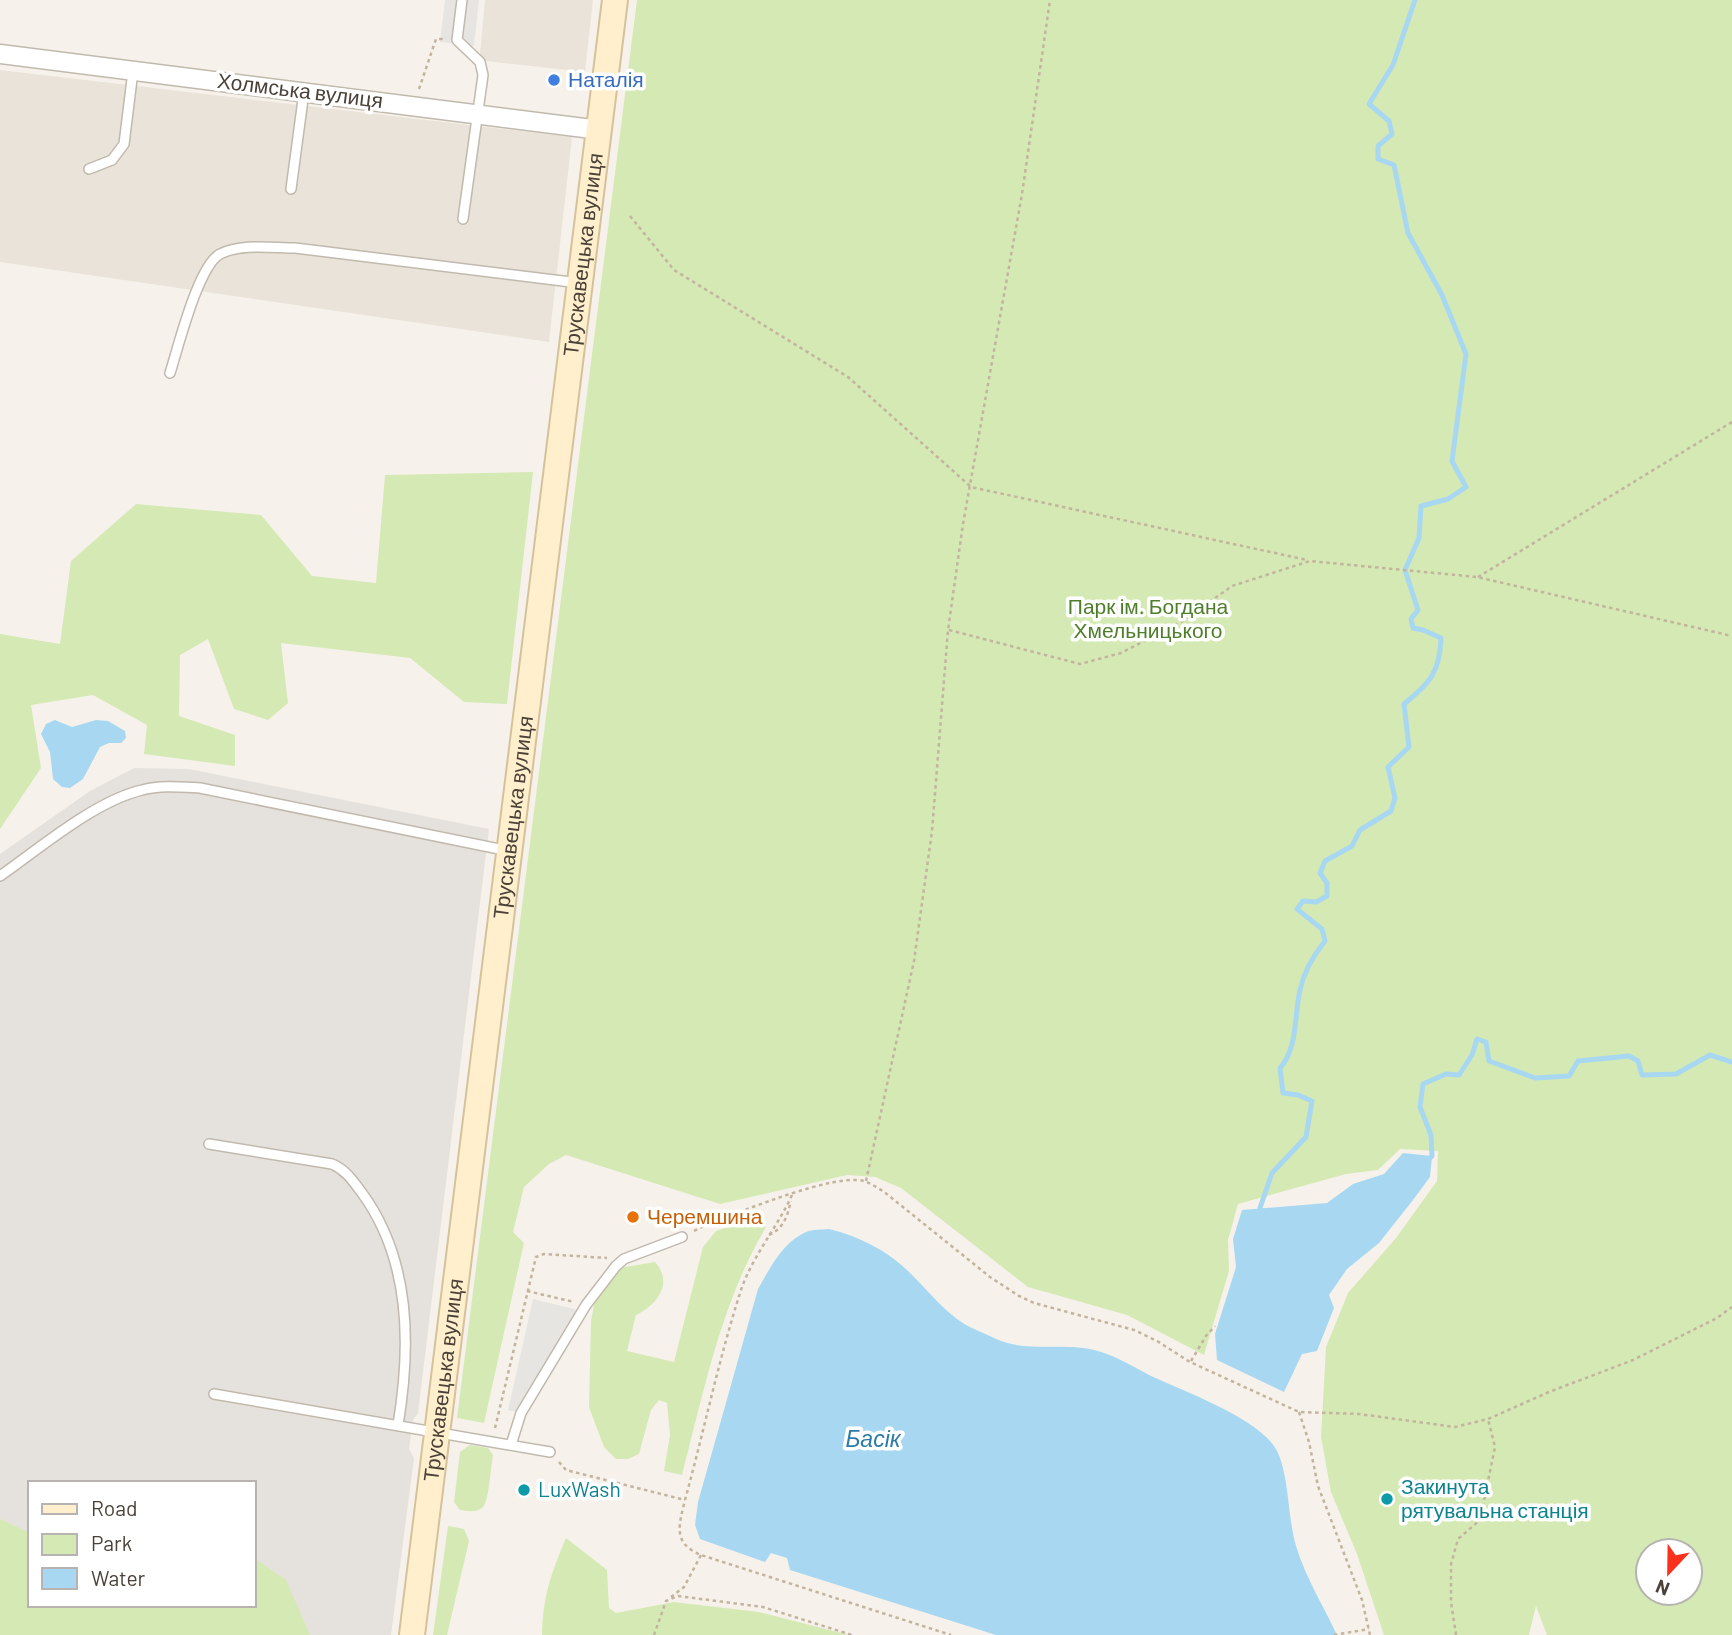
<svg xmlns="http://www.w3.org/2000/svg" width="1732" height="1635" viewBox="0 0 1732 1635" font-family="Barlow,sans-serif">
  <style>
    .residential { fill: #eae3d9 }
    .industrial { fill: #e5e1dc; fill-rule: evenodd }
    .green { fill: #d5e9b4; fill-rule: evenodd }
    .parking { fill: #e7e5e2 }
    .water { fill: #a8d8f1 }
    .lines { fill: none; stroke-linecap: round; stroke-linejoin: round }
    .stream { stroke: #a8d8f1; stroke-width: 5 }
    .service-casing { stroke: #c1b9ad; stroke-width: 12 }
    .minor-casing { stroke: #c1b9ad; stroke-width: 21 }
    .secondary-casing { stroke: #d5c29b; stroke-width: 28 }
    .path { stroke: #c3b49e; stroke-width: 2.5; stroke-dasharray: 3.5 3.5; stroke-linecap: butt }
    .service { stroke: #fff; stroke-width: 9 }
    .minor { stroke: #fff; stroke-width: 18 }
    .secondary { stroke: #ffefcc; stroke-width: 24 }
    .shop-dot { fill: #3f7fe0; stroke: #fff; stroke-width: 2.5 }
    .food-dot { fill: #e8710a; stroke: #fff; stroke-width: 2.5 }
    .culture-dot { fill: #0f9aa8; stroke: #fff; stroke-width: 2.5 }
    .labels { text-anchor: middle; stroke-width: 7; stroke-linejoin: round; paint-order: stroke }
    .shop-label { font-size: 21px; fill: #366cbe; stroke: #fff; text-anchor: start }
    .street-label { font-size: 21px; fill: #4a4239; stroke: #fff }
    .park-label { font-size: 21px; fill: #4f7e2a; stroke: #fff }
    .food-label { font-size: 21px; fill: #c56008; stroke: #fff; text-anchor: start }
    .culture-label { font-size: 21px; fill: #0d838f; stroke: #fff; text-anchor: start }
    .water-label { font-size: 23px; font-style: italic; fill: #2d7ba7; stroke: #fff }
  </style>
  <rect width="100%" height="100%" fill="#f6f2eb"/>
  <g class="residential">
    <path d="M 485,0 L 593,0 L 585,72 L 486,61 L 480,54 Z"/>
    <path d="M 0,70 L 572,137 L 549,342 L 0,262 Z"/>
  </g>
  <path class="industrial" d="M 134,768 L 189,769 L 489,829 L 418,1413 L 413,1420 L 409,1449 L 414,1458 L 391,1635 L 0,1635 L 0,854 L 90,791 ZM 30,1483 L 254,1483 L 254,1605 L 30,1605 Z"/>
  <g class="green">
    <path d="M 637,0 L 1732,0 L 1732,1635 L 1547,1635 L 1536,1606 L 1529,1635 L 1384,1635 L 1357,1554 L 1331,1492 L 1321,1437 L 1326,1347 L 1348,1293 L 1396,1238 L 1437,1181 L 1438,1151 L 1400,1149 L 1378,1170 L 1346,1174 L 1238,1204 L 1228,1240 L 1229,1271 L 1204,1355 L 1127,1315 L 1028,1287 L 901,1188 L 875,1177 L 847,1175 L 720,1204 L 566,1155 L 549,1164 L 524,1187 L 513,1232 L 524,1243 L 484,1423 L 457,1418 ZM 1648,1551 L 1690,1551 L 1690,1593 L 1648,1593 Z"/>
    <path d="M 533,472 L 507,704 L 464,702 L 410,658 L 281,643 L 288,703 L 268,720 L 234,709 L 208,639 L 180,655 L 179,716 L 235,735 L 235,766 L 144,754 L 147,725 L 93,695 L 31,705 L 41,768 L 0,829 L 0,634 L 60,644 L 71,561 L 136,504 L 261,515 L 312,576 L 376,583 L 385,475 Z"/>
    <path d="M 759,1217 L 766,1227 C 721,1303 704,1391 682,1475 L 664,1471 L 670,1435 L 667,1403 L 659,1400 L 651,1410 L 639,1454 L 628,1459 L 616,1459 L 604,1447 L 589,1407 L 591,1321 L 595,1299 L 619,1268 L 655,1262 C 674,1283 657,1305 636,1315 L 627,1351 L 674,1362 L 703,1247 L 716,1231 Z"/>
    <path d="M 470,1445 L 488,1448 L 493,1455 C 491,1465 489,1501 483,1507 C 477,1513 467,1511 460,1510 L 454,1502 L 460,1452 Z"/>
    <path d="M 0,1519 L 30,1533 L 30,1605 L 254,1605 L 254,1558 L 286,1580 L 310,1635 L 0,1635 Z"/>
    <path d="M 448,1526 L 464,1529 L 469,1541 L 447,1635 L 433,1635 Z"/>
    <path d="M 566,1538 L 607,1570 L 609,1608 L 616,1613 L 674,1602 L 759,1612 L 849,1635 L 542,1635 C 543,1595 551,1574 566,1538 Z"/>
  </g>
  <g class="parking">
    <path d="M 445,0 L 479,0 L 474,46 L 440,42 Z"/>
    <path d="M 533,1299 L 582,1311 L 521,1413 L 508,1410 Z"/>
  </g>
  <g class="water">
    <path d="M 55,720 L 72,727 L 96,720 L 108,721 L 125,731 L 126,738 L 121,743 L 109,743 L 100,747 L 83,779 L 70,788 L 62,787 L 53,779 L 50,752 L 41,734 L 46,724 Z"/>
    <path d="M 1403,1153 L 1432,1156 L 1430,1177 L 1413,1200 L 1379,1243 L 1347,1269 L 1329,1295 L 1334,1308 L 1317,1351 L 1302,1354 L 1284,1392 L 1217,1360 L 1215,1334 L 1236,1267 L 1233,1239 L 1242,1210 L 1327,1203 L 1353,1184 L 1384,1174 Z"/>
    <path d="M 829,1229 C 862,1237 892,1253 915,1278 C 929,1292 941,1307 957,1319 C 967,1327 982,1332 994,1338 C 1026,1354 1065,1341 1098,1351 C 1116,1356 1134,1367 1151,1376 C 1184,1391 1254,1417 1274,1446 C 1290,1469 1287,1520 1297,1549 C 1306,1578 1324,1607 1337,1635 L 996,1635 L 790,1570 L 787,1558 L 771,1553 L 765,1562 L 700,1539 L 695,1525 L 698,1502 L 758,1289 C 770,1268 783,1242 806,1232 C 813,1229 822,1230 829,1229 Z"/>
  </g>
  <g class="lines">
    <g class="stream">
      <path d="M 1429,1159 L 1432,1156 L 1431,1135 L 1420,1107 L 1423,1084 L 1446,1074 L 1459,1075 L 1472,1055 L 1477,1039 L 1486,1042 L 1489,1061 L 1535,1078 L 1569,1076 L 1578,1061 L 1629,1056 L 1638,1061 L 1642,1075 L 1676,1074 L 1710,1055 L 1732,1062"/>
      <path d="M 1262,1212 L 1260,1208 L 1272,1173 L 1306,1137 L 1312,1101 L 1298,1095 L 1283,1093 L 1280,1068 C 1298,1048 1294,1016 1300,990 C 1304,971 1313,956 1325,941 L 1322,929 L 1297,909 L 1303,901 L 1316,902 L 1327,896 L 1327,883 L 1320,873 L 1325,861 L 1352,846 L 1360,830 L 1391,811 L 1395,798 L 1388,767 L 1409,747 L 1404,704 C 1430,683 1440,672 1441,638 L 1423,630 L 1413,628 L 1411,619 L 1418,610 L 1405,570 L 1419,538 L 1421,506 L 1448,499 L 1466,487 L 1452,461 L 1466,354 L 1442,295 L 1408,233 L 1394,165 L 1378,159 L 1378,146 L 1392,134 L 1389,121 L 1369,104 L 1393,65 L 1415,0"/>
    </g>
    <defs>
      <g id="service">
        <path d="M 462,0 L 457,40 L 480,62 L 483,75 L 463,219"/>
        <path d="M 89,169 L 112,160 L 124,144 L 133,71"/>
        <path d="M 291,189 L 304,92"/>
        <path d="M 170,373 C 178,348 198,266 220,254 C 242,243 272,248 295,248 L 579,283"/>
        <path d="M 0,876 C 40,848 95,801 142,790 C 161,785 181,787 200,788 L 509,851"/>
        <path d="M 209,1144 L 332,1164 C 346,1170 353,1181 362,1193 C 411,1260 411,1346 398,1425"/>
        <path d="M 214,1394 L 550,1452"/>
        <path d="M 511,1445 L 521,1413 L 586,1305 L 616,1266 L 624,1259 L 682,1237"/>
      </g>
      <path id="minor" d="M 0,54 L 600,130"/>
      <g id="secondary">
        <path id="s1" d="M 412,1635 L 615,0"/>
      </g>
    </defs>
    <use href="#service" class="service-casing"/>
    <use href="#minor" class="minor-casing"/>
    <use href="#secondary" class="secondary-casing"/>
    <g class="path">
      <path d="M 419,89 L 436,39 L 443,39"/>
      <path d="M 630,216 L 674,270 L 848,377 L 971,487 L 1307,560"/>
      <path d="M 1478,577 L 1732,422"/>
      <path d="M 949,630 L 1080,664 L 1121,653 L 1183,621 L 1232,586 L 1310,561 L 1477,577 L 1732,636"/>
      <path d="M 866,1181 L 914,961 L 932,831 L 948,630 L 963,524 L 1022,194 L 1050,0"/>
      <path d="M 792,1195 C 777,1228 753,1255 741,1290 C 719,1358 704,1431 685,1500 C 679,1525 672,1543 701,1555 L 951,1635"/>
      <path d="M 694,1231 L 712,1222 C 744,1211 834,1173 864,1181 C 871,1183 877,1188 883,1191 L 990,1277 L 1019,1296 L 1034,1303 L 1134,1330 L 1157,1341 L 1190,1362 L 1299,1412 L 1359,1414 L 1455,1427 L 1488,1419 L 1549,1392 L 1633,1360 L 1717,1318 L 1732,1307"/>
      <path d="M 769,1235 C 784,1228 787,1217 791,1201"/>
      <path d="M 527,1291 L 574,1302"/>
      <path d="M 1191,1361 L 1206,1336 L 1215,1326"/>
      <path d="M 1299,1412 L 1309,1442 L 1318,1486 L 1362,1600 L 1370,1635"/>
      <path d="M 495,1428 L 536,1257 L 544,1254 L 607,1258"/>
      <path d="M 559,1462 L 566,1470 L 685,1500"/>
      <path d="M 671,1597 L 684,1587 L 701,1555"/>
      <path d="M 654,1635 L 666,1601 L 678,1596 L 763,1607 L 852,1635"/>
      <path d="M 1334,1635 L 1369,1629"/>
      <path d="M 1456,1635 L 1451,1602 L 1451,1564 L 1458,1539 L 1480,1520 L 1495,1447 L 1488,1419"/>
    </g>
    <use href="#service" class="service"/>
    <use href="#minor" class="minor"/>
    <use href="#secondary" class="secondary"/>
  </g>
  <circle class="shop-dot" cx="554" cy="80" r="7"/>
  <circle class="food-dot" cx="633" cy="1217" r="7"/>
  <g class="culture-dot">
    <circle cx="524" cy="1490" r="7"/>
    <circle cx="1387" cy="1499" r="7"/>
  </g>
  <g class="labels">
    <g class="shop-label">
      <text x="568" y="87">Наталія</text>
    </g>
    <g class="street-label">
      <text transform="translate(300 91) rotate(7)" y="7">Холмська вулиця</text>
      <text dy="7" stroke="none"><textPath href="#s1" startOffset="1391">Трускавецька вулиця</textPath></text>
      <text dy="7" stroke="none"><textPath href="#s1" startOffset="824">Трускавецька вулиця</textPath></text>
      <text dy="7" stroke="none"><textPath href="#s1" startOffset="257">Трускавецька вулиця</textPath></text>
    </g>
    <g class="park-label">
      <text x="1148" y="614">Парк ім. Богдана<tspan x="1148" dy="24">Хмельницького</tspan></text>
    </g>
    <g class="food-label">
      <text x="647" y="1224">Черемшина</text>
    </g>
    <g class="culture-label">
      <text x="1401" y="1494">Закинута<tspan x="1401" dy="24">рятувальна станція</tspan></text>
      <text x="538" y="1497">LuxWash</text>
    </g>
    <g class="water-label">
      <text x="873" y="1447">Басік</text>
    </g>
  </g>
  <rect x="28" y="1481" width="228" height="126" fill="#ffffff" stroke="#b7b3b0" stroke-width="2"/>
  <rect x="42" y="1504" width="35" height="10" fill="#ffefcc" stroke="#b7b3b0" stroke-width="2"/>
  <text x="91" y="1516" font-size="21" fill="#4a4239">Road</text>
  <rect x="42" y="1534" width="35" height="21" fill="#d5e9b4" stroke="#b7b3b0" stroke-width="2"/>
  <text x="91" y="1551" font-size="21" fill="#4a4239">Park</text>
  <rect x="42" y="1568" width="35" height="21" fill="#a8d8f1" stroke="#b7b3b0" stroke-width="2"/>
  <text x="91" y="1586" font-size="21" fill="#4a4239">Water</text>
  <g transform="translate(1669 1572) rotate(202)"><circle r="33" fill="#ffffff" stroke="#b7b3b0" stroke-width="2"/>
  <path d="M0-5L12 26L0 18L-12 26Z" fill="#fb311d"/>
  <text y="-10" font-size="19" font-weight="bold" text-anchor="middle" fill="#4a4239">N</text>
  </g>
</svg>
